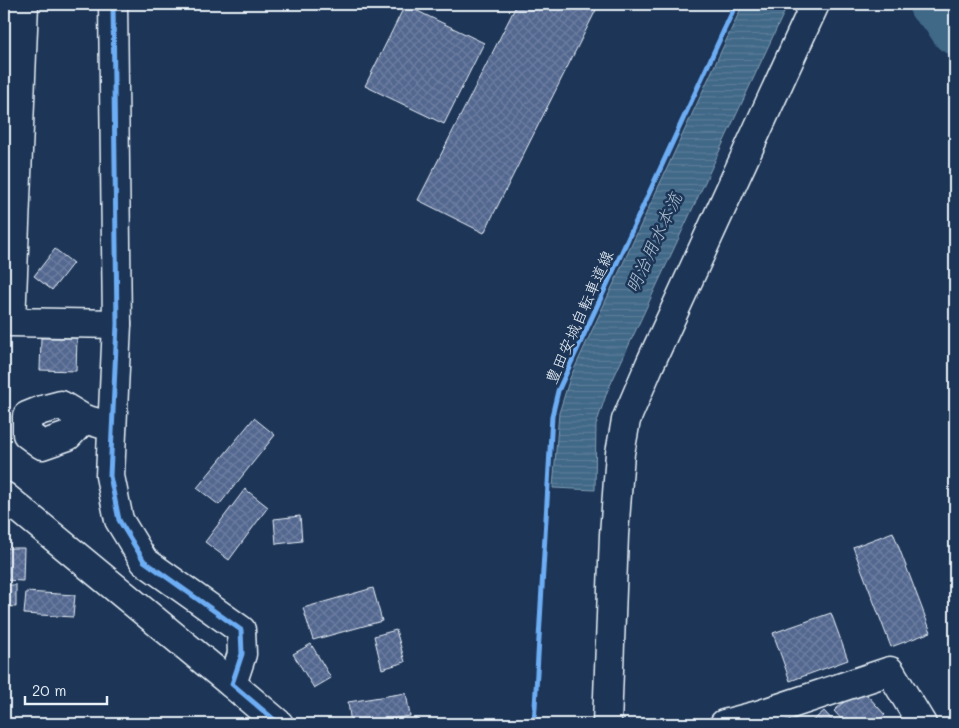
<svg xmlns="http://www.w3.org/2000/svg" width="959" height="728" viewBox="0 0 959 728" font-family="Mali,'Klee One',sans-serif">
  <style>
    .water { fill: url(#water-rules); stroke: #839fb4 }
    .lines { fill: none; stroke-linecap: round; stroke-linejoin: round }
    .river { stroke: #406887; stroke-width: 49 }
    .building { fill: url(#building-cross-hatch); stroke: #e8f1f8 }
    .minor-casing { stroke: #e8f1f8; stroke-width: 31 }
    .minor { stroke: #1d3557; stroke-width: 28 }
    .cycleway-casing { stroke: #1d3557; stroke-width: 8 }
    .cycleway { stroke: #6dadf4; stroke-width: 5 }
    .labels { text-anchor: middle; stroke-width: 5; stroke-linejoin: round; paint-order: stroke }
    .street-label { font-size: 16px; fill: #e8f1f8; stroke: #1d3557 }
    .water-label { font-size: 18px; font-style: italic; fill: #adc1d0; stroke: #1d3557 }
  </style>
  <defs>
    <pattern id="water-rules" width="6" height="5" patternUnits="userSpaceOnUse" patternTransform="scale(1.25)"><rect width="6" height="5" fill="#406887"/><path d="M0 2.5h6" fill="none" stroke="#5c7e99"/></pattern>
    <pattern id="building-cross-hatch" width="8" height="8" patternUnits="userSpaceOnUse" patternTransform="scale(1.25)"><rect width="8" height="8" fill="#53678f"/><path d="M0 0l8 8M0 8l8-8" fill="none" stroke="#6c7da0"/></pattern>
  </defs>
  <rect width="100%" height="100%" fill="#1d3557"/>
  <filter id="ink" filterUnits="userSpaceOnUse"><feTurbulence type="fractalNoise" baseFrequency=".02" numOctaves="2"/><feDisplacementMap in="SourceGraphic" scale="10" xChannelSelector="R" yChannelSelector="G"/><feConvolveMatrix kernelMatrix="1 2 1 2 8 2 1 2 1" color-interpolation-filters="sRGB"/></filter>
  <g filter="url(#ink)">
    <path class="water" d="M 743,4 L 788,4 L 607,392 L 596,425 L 595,490 L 553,488 L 559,413 L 570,378 Z"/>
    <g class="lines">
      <path class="river" d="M 933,4 L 944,13 L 955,30"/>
    </g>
    <g class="building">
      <path d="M 517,4 L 599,4 L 484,233 L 418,200 Z"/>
      <path d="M 405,5 L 484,43 L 444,124 L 365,86 Z"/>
      <path d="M 55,249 L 73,263 L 52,290 L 34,276 Z"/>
      <path d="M 41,338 L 77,338 L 76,371 L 40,370 Z"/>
      <path d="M 254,418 L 275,435 L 219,505 L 197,488 Z"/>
      <path d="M 245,489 L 268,507 L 229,560 L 205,542 Z"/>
      <path d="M 300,516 L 302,541 L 276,544 L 274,519 Z"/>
      <path d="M 893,532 L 931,632 L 891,647 L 853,547 Z"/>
      <path d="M 4,548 L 24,548 L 23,581 L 4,580 Z"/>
      <path d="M 4,585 L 16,585 L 16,607 L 4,606 Z"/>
      <path d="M 373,588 L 382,621 L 313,640 L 303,608 Z"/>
      <path d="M 26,592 L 75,595 L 73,617 L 24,614 Z"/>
      <path d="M 831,613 L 848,660 L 790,681 L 773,633 Z"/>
      <path d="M 396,630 L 405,662 L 382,669 L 374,636 Z"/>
      <path d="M 311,644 L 331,678 L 314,688 L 293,654 Z"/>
      <path d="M 860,687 L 885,715 L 875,724 L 846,724 L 834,711 Z"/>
      <path d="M 406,693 L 410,716 L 362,724 L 351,724 L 348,702 Z"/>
      <path d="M 824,711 L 836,724 L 809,724 Z"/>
      <path d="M 419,719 L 421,724 L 404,724 Z"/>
    </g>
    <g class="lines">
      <defs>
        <g id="minor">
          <path d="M 24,4 L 11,322 L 117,324"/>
          <path d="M 113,4 L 117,324 L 110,476 L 119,520 L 144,561 L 241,630 L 242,654 L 232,684 L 279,724"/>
          <path d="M 84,419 L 61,405 L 42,410 L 27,416 L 27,434 L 42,445 L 68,436 L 84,419 L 112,427"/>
          <path d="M 4,496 L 232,684"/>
          <path d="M 607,724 L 614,535 L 620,453 L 626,420 L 650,364 L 815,4"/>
          <path d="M 724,724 L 758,715 L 890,671 L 922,724"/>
        </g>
      </defs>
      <use href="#minor" class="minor-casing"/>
      <use href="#minor" class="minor"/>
      <defs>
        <g id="cycleway">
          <path d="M 113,4 L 117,324 L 110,476 L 119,520 L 144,561 L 241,630 L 242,654 L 232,684 L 279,724"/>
          <path d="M 534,724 L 552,416 L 558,391 L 736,4"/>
        </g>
      </defs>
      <use href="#cycleway" class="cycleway-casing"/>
      <use href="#cycleway" class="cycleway"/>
    </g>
  </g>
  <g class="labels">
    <g class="street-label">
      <text transform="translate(579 317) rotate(-66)" y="6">豊田安城自転車道線</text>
    </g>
    <g class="water-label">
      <text transform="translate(654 243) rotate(-65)" y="6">明治用水本流</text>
    </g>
  </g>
  <rect width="959" height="728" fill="none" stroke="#1d3557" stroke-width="20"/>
  <rect x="10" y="10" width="939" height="708" fill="none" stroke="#e8f1f8" stroke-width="2" filter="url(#ink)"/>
  <path d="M25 696v8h82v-8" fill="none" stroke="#e8f1f8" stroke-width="2.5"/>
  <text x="32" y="696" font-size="15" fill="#e8f1f8" stroke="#1d3557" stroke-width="4" paint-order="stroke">20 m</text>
</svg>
